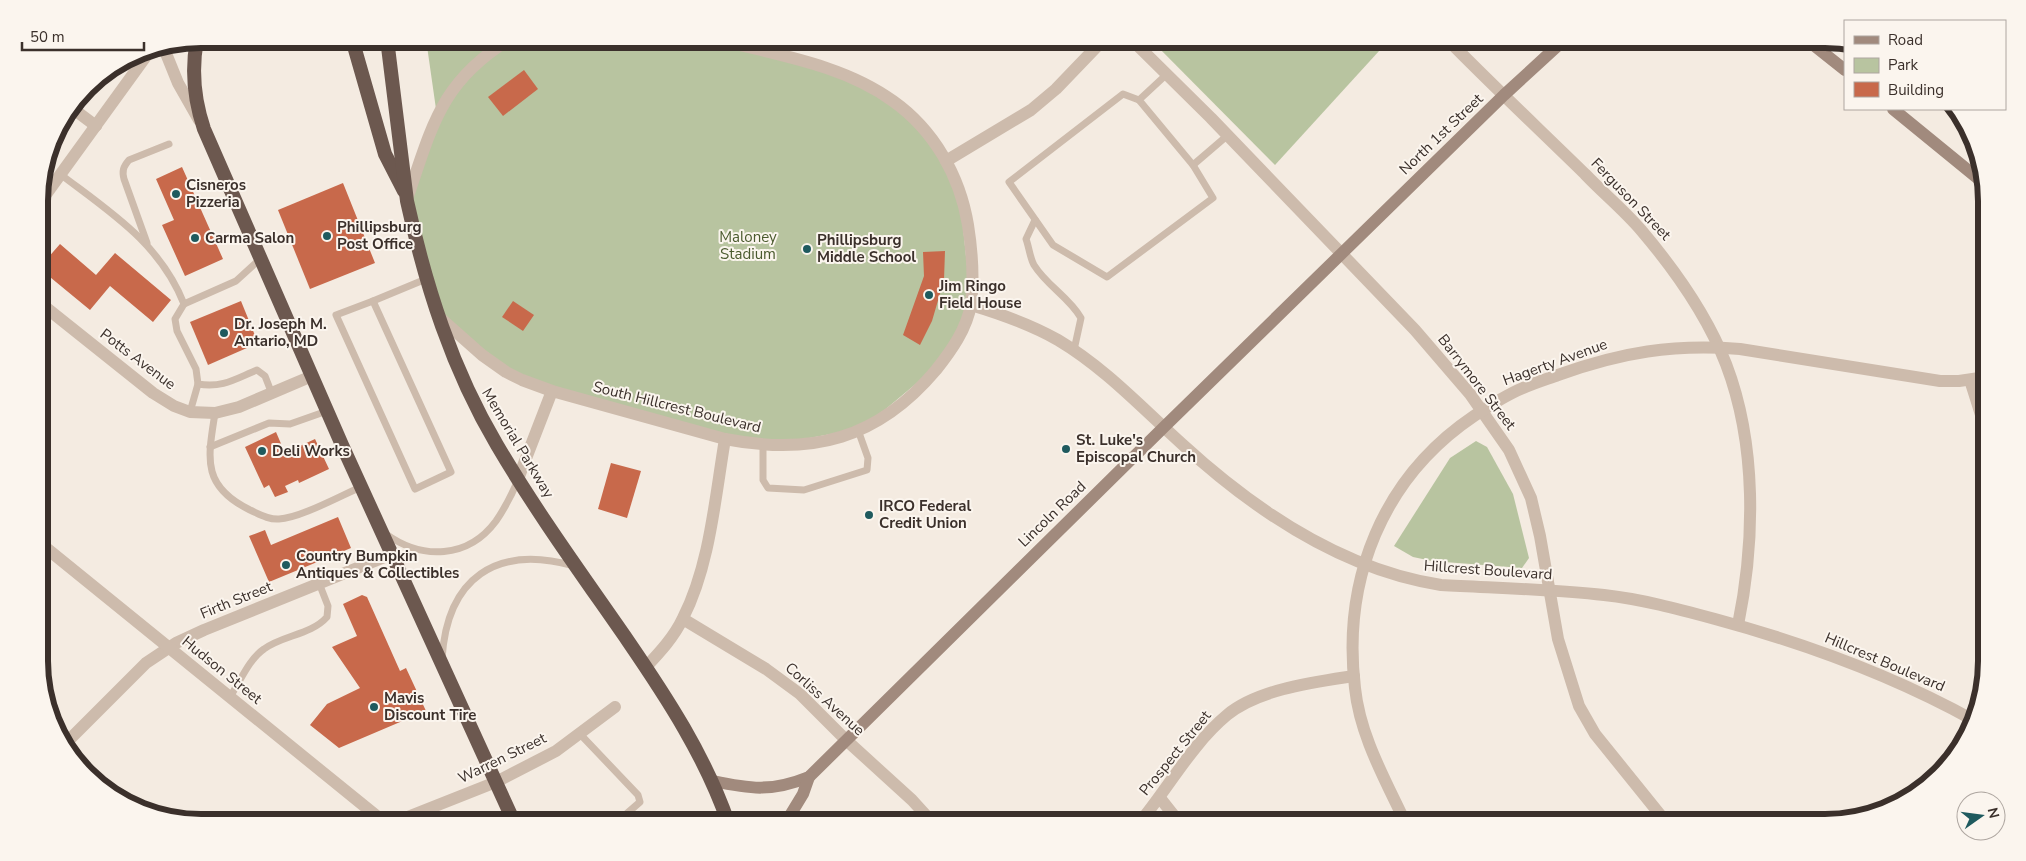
<svg xmlns="http://www.w3.org/2000/svg" width="2026" height="861" viewBox="0 0 2026 861" font-family="'Nunito Sans',sans-serif">
  <style>
    .green { fill: #b8c4a0 }
    .building { fill: #c8694b }
    .lines { fill: none; stroke-linecap: round; stroke-linejoin: round }
    .service { stroke: #cdbbac; stroke-width: 7 }
    .minor { stroke: #cdbbac; stroke-width: 12 }
    .tertiary { stroke: #cdbbac; stroke-width: 12 }
    .secondary { stroke: #a18a7d; stroke-width: 12 }
    .trunk { stroke: #6c584f; stroke-width: 14 }
    .poi-dot { fill: #1f5a5e; stroke: #fbf5ee; stroke-width: 2 }
    .labels { text-anchor: middle; stroke-width: 4; stroke-linejoin: round; paint-order: stroke }
    .street-label { font-size: 15px; fill: #3b302b; stroke: #fbf5ee }
    .poi-label { font-size: 15px; font-weight: bold; fill: #3b302b; stroke: #fbf5ee; text-anchor: start }
    .park-label { font-size: 15px; fill: #4a5a2e; stroke: #fbf5ee }
    .rim { fill: none; stroke: #3b302b; stroke-width: 6 }
  </style>
  <rect width="100%" height="100%" fill="#f4ebe1"/>
  <g class="green">
    <path d="M 426,39 L 716,39 L 834,70 L 913,118 L 959,188 L 971,305 L 942,362 L 863,428 L 767,446 L 522,380 L 438,316 L 407,201 L 437,116 Z"/>
    <path d="M 1150,39 L 1390,39 L 1275,165 Z"/>
    <path d="M 1476,441 L 1487,447 L 1513,494 L 1529,558 L 1522,568 L 1432,561 L 1413,557 L 1394,546 L 1450,458 Z"/>
  </g>
  <g class="building">
    <path d="M 524,70 L 538,89 L 503,116 L 488,97 Z"/>
    <path d="M 182,167 L 223,259 L 185,276 L 162,225 L 174,220 L 156,179 Z"/>
    <path d="M 343,183 L 375,263 L 310,289 L 278,210 Z"/>
    <path d="M 60,244 L 96,275 L 115,253 L 171,300 L 153,322 L 110,286 L 90,310 L 39,268 Z"/>
    <path d="M 945,251 L 944,280 L 932,321 L 920,345 L 903,335 L 924,276 L 923,252 Z"/>
    <path d="M 241,301 L 258,343 L 208,365 L 190,322 Z"/>
    <path d="M 513,301 L 534,315 L 523,331 L 502,317 Z"/>
    <path d="M 276,432 L 285,453 L 315,439 L 329,469 L 299,483 L 298,480 L 285,486 L 288,492 L 275,497 L 269,485 L 264,488 L 245,447 Z"/>
    <path d="M 611,463 L 641,471 L 627,518 L 598,509 Z"/>
    <path d="M 338,517 L 351,548 L 269,582 L 249,536 L 265,530 L 271,545 Z"/>
    <path d="M 362,595 L 367,597 L 400,671 L 406,668 L 426,711 L 339,748 L 310,725 L 327,704 L 360,688 L 332,647 L 357,636 L 343,604 Z"/>
  </g>
  <g class="lines">
    <g class="service">
      <path d="M 1167,74 L 1139,100 L 1193,165 L 1228,135"/>
      <path d="M 1139,100 L 1123,94 L 1009,182 L 1053,245 L 1107,277 L 1213,198 L 1193,165"/>
      <path d="M 60,174 C 110,212 160,243 184,304"/>
      <path d="M 1035,220 L 1026,239 C 1029,247 1030,258 1034,265 C 1047,286 1069,297 1081,318 L 1074,350"/>
      <path d="M 147,243 L 124,179 C 122,171 123,167 129,160 L 169,144"/>
      <path d="M 260,259 L 236,281 L 184,304 L 175,319 L 177,331 L 196,369 L 198,384 C 223,388 235,379 257,370 L 265,376 L 272,394"/>
      <path d="M 373,301 L 451,472 L 415,489 L 336,315 Z"/>
      <path d="M 373,301 L 426,279"/>
      <path d="M 190,412 L 198,384"/>
      <path d="M 215,413 C 208,458 201,486 250,510 C 259,514 269,520 279,519 C 300,518 340,496 361,487"/>
      <path d="M 763,445 L 763,480 L 768,488 L 804,490 L 867,470 L 868,458 L 858,430"/>
      <path d="M 210,447 L 269,423 L 290,424 L 327,411"/>
      <path d="M 386,534 C 422,560 468,559 496,521 C 505,508 512,494 518,480"/>
      <path d="M 442,659 C 447,578 496,544 574,566"/>
      <path d="M 230,697 C 240,682 249,659 264,649 C 283,635 311,635 327,617 L 328,606 L 319,583"/>
      <path d="M 580,734 L 638,795 L 640,802 L 617,822"/>
    </g>
    <g class="minor">
      <path d="M 1131,39 L 1211,118 L 1415,330 L 1470,394 L 1509,450 L 1531,498 L 1540,536 L 1558,639 L 1579,706 L 1595,734 L 1666,822"/>
      <path d="M 1447,39 C 1492,85 1539,129 1585,174 C 1603,193 1624,210 1641,230 C 1675,270 1707,315 1726,364 C 1757,445 1755,542 1738,625"/>
      <path d="M 72,108 L 96,126"/>
      <path d="M 946,161 L 1031,110 L 1056,89 L 1104,39"/>
      <path d="M 407,199 C 432,127 440,82 510,39"/>
      <path d="M 39,204 L 152,48"/>
      <path d="M 39,302 L 153,393 L 174,406 L 190,412 L 215,413 L 239,407 L 312,376"/>
      <path d="M 971,305 C 1001,314 1030,324 1058,340 C 1105,368 1142,408 1182,444 C 1254,510 1343,570 1441,585 C 1495,588 1550,589 1604,595 C 1641,599 1678,609 1715,619 C 1804,643 1894,676 1975,721"/>
      <path d="M 438,316 L 482,355 L 506,372 L 522,380 L 552,391 L 725,439 C 812,456 878,439 936,370 C 951,351 967,329 971,304 C 974,278 972,250 968,225 C 960,176 934,130 893,101 C 842,64 776,55 716,39"/>
      <path d="M 1970,380 L 1987,434"/>
      <path d="M 518,479 L 552,391"/>
      <path d="M 683,619 L 766,669 L 800,694 L 845,739 L 912,800 L 932,822"/>
      <path d="M 646,667 C 660,652 674,637 683,618 C 710,565 715,498 725,439"/>
      <path d="M 66,743 L 146,663 L 176,643 L 204,630 L 392,554"/>
      <path d="M 496,782 L 556,751 L 615,707"/>
      <path d="M 1160,798 L 1179,822"/>
      <path d="M 1140,822 C 1169,787 1192,744 1227,715 C 1258,689 1315,682 1354,676"/>
      <path d="M 1405,822 C 1385,779 1360,736 1355,688 C 1342,580 1382,478 1474,416 C 1489,406 1506,395 1523,388 C 1534,383 1547,379 1558,375 C 1622,352 1672,344 1740,349 L 1940,381 L 1959,381 L 1986,377"/>
    </g>
    <g class="tertiary">
      <path d="M 163,46 L 178,83 L 199,120"/>
      <path d="M 40,543 L 384,822"/>
      <path d="M 395,822 L 496,782"/>
    </g>
    <g class="secondary">
      <path d="M 1806,39 L 1845,70"/>
      <path d="M 1893,109 L 1986,185"/>
      <path d="M 713,781 C 750,789 772,792 809,777 L 1164,427 L 1504,95 L 1565,39"/>
      <path d="M 786,822 L 803,794 L 809,777"/>
    </g>
    <g class="trunk">
      <path d="M 352,39 L 385,154 L 404,191"/>
      <path d="M 387,39 L 407,201 C 426,287 452,369 497,445 C 537,513 583,576 628,641 C 667,698 705,756 728,822"/>
      <path d="M 197,40 C 191,71 194,99 204,129 L 342,445 L 514,822"/>
    </g>
  </g>
  <g class="poi-dot">
    <circle cx="176" cy="194" r="5"/>
    <circle cx="327" cy="236" r="5"/>
    <circle cx="195" cy="238" r="5"/>
    <circle cx="807" cy="249" r="5"/>
    <circle cx="929" cy="295" r="5"/>
    <circle cx="224" cy="333" r="5"/>
    <circle cx="1066" cy="449" r="5"/>
    <circle cx="262" cy="451" r="5"/>
    <circle cx="869" cy="515" r="5"/>
    <circle cx="286" cy="565" r="5"/>
    <circle cx="374" cy="707" r="5"/>
  </g>
  <g class="labels">
    <g class="street-label">
      <text transform="translate(1441 134) rotate(-44)" y="5">North 1st Street</text>
      <text transform="translate(1631 199) rotate(46)" y="5">Ferguson Street</text>
      <text transform="translate(138 359) rotate(37)" y="5">Potts Avenue</text>
      <text transform="translate(1555 362) rotate(-20)" y="5">Hagerty Avenue</text>
      <text transform="translate(1477 382) rotate(52)" y="5">Barrymore Street</text>
      <text transform="translate(677 407) rotate(14)" y="5">South Hillcrest Boulevard</text>
      <text transform="translate(518 443) rotate(59)" y="5">Memorial Parkway</text>
      <text transform="translate(1052 514) rotate(-44)" y="5">Lincoln Road</text>
      <text transform="translate(1488 570) rotate(4)" y="5">Hillcrest Boulevard</text>
      <text transform="translate(236 600) rotate(-22)" y="5">Firth Street</text>
      <text transform="translate(1885 662) rotate(23)" y="5">Hillcrest Boulevard</text>
      <text transform="translate(222 670) rotate(39)" y="5">Hudson Street</text>
      <text transform="translate(825 699) rotate(42)" y="5">Corliss Avenue</text>
      <text transform="translate(1175 753) rotate(-51)" y="5">Prospect Street</text>
      <text transform="translate(502 758) rotate(-26)" y="5">Warren Street</text>
    </g>
    <g class="poi-label">
      <text x="186" y="190">Cisneros<tspan x="186" dy="17">Pizzeria</tspan></text>
      <text x="337" y="232">Phillipsburg<tspan x="337" dy="17">Post Office</tspan></text>
      <text x="205" y="243">Carma Salon</text>
      <text x="817" y="245">Phillipsburg<tspan x="817" dy="17">Middle School</tspan></text>
      <text x="939" y="291">Jim Ringo<tspan x="939" dy="17">Field House</tspan></text>
      <text x="234" y="329">Dr. Joseph M.<tspan x="234" dy="17">Antario, MD</tspan></text>
      <text x="1076" y="445">St. Luke's<tspan x="1076" dy="17">Episcopal Church</tspan></text>
      <text x="272" y="456">Deli Works</text>
      <text x="879" y="511">IRCO Federal<tspan x="879" dy="17">Credit Union</tspan></text>
      <text x="296" y="561">Country Bumpkin<tspan x="296" dy="17">Antiques &amp; Collectibles</tspan></text>
      <text x="384" y="703">Mavis<tspan x="384" dy="17">Discount Tire</tspan></text>
    </g>
    <g class="park-label">
      <text x="748" y="242">Maloney<tspan x="748" dy="17">Stadium</tspan></text>
    </g>
  </g>
  <path d="M0 0H2026V861H0ZM201 48H1825A153 153 0 0 1 1978 201V661A153 153 0 0 1 1825 814H201A153 153 0 0 1 48 661V201A153 153 0 0 1 201 48Z" fill="#fbf5ee" fill-rule="evenodd"/>
  <path class="rim" d="M201 48H1825A153 153 0 0 1 1978 201V661A153 153 0 0 1 1825 814H201A153 153 0 0 1 48 661V201A153 153 0 0 1 201 48Z"/>
  <rect x="1844" y="20" width="162" height="90" fill="#fbf5ee" stroke="#aea6a0"/>
  <rect x="1854" y="36" width="25" height="8" fill="#a18a7d" stroke="#aea6a0"/>
  <text x="1888" y="45" font-size="15" fill="#3b302b">Road</text>
  <rect x="1854" y="58" width="25" height="15" fill="#b8c4a0" stroke="#aea6a0"/>
  <text x="1888" y="70" font-size="15" fill="#3b302b">Park</text>
  <rect x="1854" y="82" width="25" height="15" fill="#c8694b" stroke="#aea6a0"/>
  <text x="1888" y="95" font-size="15" fill="#3b302b">Building</text>
  <g transform="translate(1981 816) rotate(76)"><circle r="24" fill="#fbf5ee" stroke="#aea6a0"/>
  <path d="M0-4L9 19L0 12L-9 19Z" fill="#1f5a5e"/>
  <text y="-8" font-size="14" font-weight="bold" text-anchor="middle" fill="#3b302b">N</text>
  </g>
  <path d="M22 42v8h122v-8" fill="none" stroke="#3b302b" stroke-width="2.5"/>
  <text x="30" y="42" font-size="15" fill="#3b302b" stroke="#fbf5ee" stroke-width="4" paint-order="stroke">50 m</text>
</svg>
